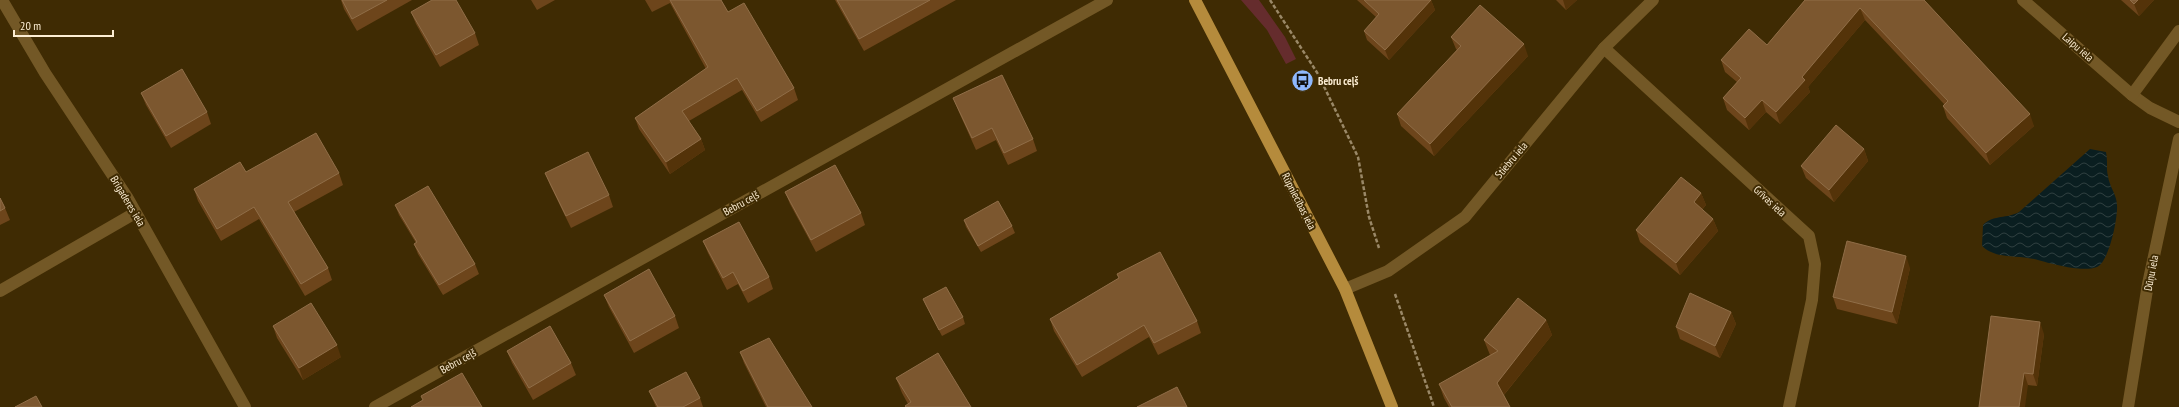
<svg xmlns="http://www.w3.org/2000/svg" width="2179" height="407" viewBox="0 0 2179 407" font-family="'PT Sans Narrow',sans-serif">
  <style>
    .grass { fill: #652c2d }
    .water { fill: url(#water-waves) }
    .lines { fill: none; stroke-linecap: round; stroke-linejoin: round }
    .path { stroke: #9a8867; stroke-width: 2.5; stroke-dasharray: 4 2; stroke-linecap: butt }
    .minor { stroke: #735826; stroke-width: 12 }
    .major { stroke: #b58b3c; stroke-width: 12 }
    .wall { fill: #6d451b }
    .shaded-wall { fill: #543309 }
    .building { fill: #7c572f; stroke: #906e48 }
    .labels { text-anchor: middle; stroke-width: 4; stroke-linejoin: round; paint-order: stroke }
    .street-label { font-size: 11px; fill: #fcedd3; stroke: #3f2b03 }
    .poi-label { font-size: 11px; font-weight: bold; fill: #fcedd3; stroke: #3f2b03; text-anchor: start }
  </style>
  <defs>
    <pattern id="water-waves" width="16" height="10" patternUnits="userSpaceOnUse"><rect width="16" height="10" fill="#0a1e20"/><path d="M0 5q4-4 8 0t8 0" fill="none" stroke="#2f3f40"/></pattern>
  </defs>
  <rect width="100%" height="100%" fill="#3f2b03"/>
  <path class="grass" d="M 1241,0 L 1259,0 L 1285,37 L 1296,59 L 1286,64 L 1267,30 Z"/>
  <path class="water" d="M 2090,149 L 2106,152 C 2108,162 2106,169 2108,176 C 2109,186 2117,195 2117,205 C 2118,218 2109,262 2097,267 C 2082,273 2049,263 2034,259 C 2016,255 1995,259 1982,246 L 1983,225 C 1994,214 2007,219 2019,212 Z"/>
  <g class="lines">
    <g class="path">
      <path d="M 1270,0 L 1318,74 L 1358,157 L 1369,217 L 1379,248"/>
      <path d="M 1395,294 L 1434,407"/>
    </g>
    <g class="minor">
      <path d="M 2,0 L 45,73 L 127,197 L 245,407"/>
      <path d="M 2023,0 L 2132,95 L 2150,108 L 2179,122"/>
      <path d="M 1604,48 L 1809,236 L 1815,264 L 1812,300 L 1789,407"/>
      <path d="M 2132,95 L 2179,31"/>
      <path d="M 1345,289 L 1388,271 L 1465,217 L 1604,48 L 1653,0"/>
      <path d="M 0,291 L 135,213"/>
      <path d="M 375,407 L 1107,0"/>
      <path d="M 2128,407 L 2148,284 L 2179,139"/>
    </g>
    <path class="major" d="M 1195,0 L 1345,289 L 1392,407"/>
  </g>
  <g class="wall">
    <path d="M 341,0 L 412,0 L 357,31 L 344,9 Z"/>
    <path d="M 531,0 L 555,0 L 537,10 Z"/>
    <path d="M 645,0 L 721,0 L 728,12 L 794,88 L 798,100 L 761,122 L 742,90 L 689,121 L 701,139 L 705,150 L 670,174 L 639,129 L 635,118 L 706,69 L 670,3 L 652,12 Z"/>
    <path d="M 835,0 L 956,0 L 864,51 Z"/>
    <path d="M 1357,0 L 1431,0 L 1435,10 L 1389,60 L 1367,40 L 1364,31 L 1376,17 Z"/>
    <path d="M 1556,0 L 1577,0 L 1566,10 Z"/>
    <path d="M 1805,0 L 1924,0 L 2034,126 L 1990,165 L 1947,118 L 1943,106 L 1944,104 L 1865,20 L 1808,87 L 1810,92 L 1780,124 L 1766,112 L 1749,130 L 1727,110 L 1723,98 L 1737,82 L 1725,72 L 1721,60 L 1767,45 Z"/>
    <path d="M 2121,0 L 2154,0 L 2139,16 Z"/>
    <path d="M 411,12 L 475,33 L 479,45 L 440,67 L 416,24 Z"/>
    <path d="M 1451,37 L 1528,56 L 1434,156 L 1401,126 L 1397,114 L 1457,50 L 1456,49 Z"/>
    <path d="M 141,93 L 207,112 L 211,124 L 171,148 L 146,105 Z"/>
    <path d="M 953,98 L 1033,139 L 1037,151 L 1008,165 L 996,140 L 976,150 L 958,110 Z"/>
    <path d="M 1864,149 L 1868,161 L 1834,202 L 1806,178 L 1801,166 Z"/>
    <path d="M 246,172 L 339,173 L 343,185 L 294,212 L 328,268 L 332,280 L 305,296 L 259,219 L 221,241 L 198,201 L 194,189 Z"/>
    <path d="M 545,173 L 609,195 L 613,207 L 571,228 L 550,185 Z"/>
    <path d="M 785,192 L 861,213 L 865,225 L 816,252 L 790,204 Z"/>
    <path d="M 1701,193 L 1706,205 L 1702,210 L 1713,219 L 1718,231 L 1680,275 L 1640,242 L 1636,230 Z"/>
    <path d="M 0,198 L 5,208 L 10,220 L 0,225 Z"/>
    <path d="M 395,205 L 475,264 L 479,274 L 443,295 L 418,254 L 414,244 L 416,243 L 399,215 Z"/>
    <path d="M 964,220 L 1012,226 L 1015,233 L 981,252 L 966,227 Z"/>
    <path d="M 703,241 L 769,277 L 773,289 L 748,303 L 738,284 L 727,290 L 708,253 Z"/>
    <path d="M 1910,268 L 1897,324 L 1837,309 L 1833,297 Z"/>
    <path d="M 1117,274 L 1197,321 L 1201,333 L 1158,355 L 1149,337 L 1082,377 L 1054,331 L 1050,319 L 1119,278 Z"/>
    <path d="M 604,295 L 675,316 L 679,328 L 634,353 L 609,307 Z"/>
    <path d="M 923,299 L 963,317 L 965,324 L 942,336 L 926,306 Z"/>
    <path d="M 1731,312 L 1736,324 L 1720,358 L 1680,339 L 1676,327 Z"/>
    <path d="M 1546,320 L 1552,335 L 1504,395 L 1510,407 L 1449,407 L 1444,398 L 1439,384 L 1490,355 L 1484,340 Z"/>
    <path d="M 273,326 L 341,357 L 303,380 L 277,338 Z"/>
    <path d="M 2044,334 L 2037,386 L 2028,385 L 1979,407 Z"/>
    <path d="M 507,351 L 571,363 L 576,375 L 533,400 L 512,363 Z"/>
    <path d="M 740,352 L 812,407 L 766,407 L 744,363 Z"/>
    <path d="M 896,378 L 971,407 L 908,404 L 902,393 Z"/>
    <path d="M 649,391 L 700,398 L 703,407 L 656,407 Z"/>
  </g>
  <g class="shaded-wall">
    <path d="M 1431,0 L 1435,10 L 1389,60 L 1385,50 Z"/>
    <path d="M 1563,0 L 1577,0 L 1566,10 Z"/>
    <path d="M 2138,0 L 2154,0 L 2139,16 L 2134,4 Z"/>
    <path d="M 1860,8 L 1865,20 L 1808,87 L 1810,92 L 1780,124 L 1776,112 L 1802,77 Z"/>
    <path d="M 1524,44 L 1528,56 L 1434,156 L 1430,144 Z"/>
    <path d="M 1762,100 L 1766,112 L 1749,130 L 1745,118 Z"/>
    <path d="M 2030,114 L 2034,126 L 1990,165 L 1986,153 Z"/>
    <path d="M 701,139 L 705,150 L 670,174 L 666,162 Z"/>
    <path d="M 1864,149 L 1868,161 L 1834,202 L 1829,190 Z"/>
    <path d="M 1701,193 L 1706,205 L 1698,214 L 1694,202 Z"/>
    <path d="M 1713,219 L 1718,231 L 1680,275 L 1676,263 Z"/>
    <path d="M 1906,256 L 1910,268 L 1897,324 L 1892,312 Z"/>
    <path d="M 1731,312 L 1736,324 L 1720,358 L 1715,346 Z"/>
    <path d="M 1546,320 L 1552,335 L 1502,397 L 1497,383 Z"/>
    <path d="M 2040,322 L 2044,334 L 2037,386 L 2033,374 Z"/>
    <path d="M 337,345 L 341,357 L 303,380 L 299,368 Z"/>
    <path d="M 2024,373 L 2028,385 L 2025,407 L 2019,407 Z"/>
  </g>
  <g class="building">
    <path d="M 342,0 L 387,0 L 352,19 Z"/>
    <path d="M 432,0 L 456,0 L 475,33 L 436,55 L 411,12 Z"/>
    <path d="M 670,0 L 721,0 L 728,12 L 744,3 L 794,88 L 757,111 L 737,78 L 682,111 L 701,139 L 666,162 L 635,118 L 708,67 Z"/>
    <path d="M 837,0 L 930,0 L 859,39 Z"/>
    <path d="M 1364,0 L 1431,0 L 1385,50 L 1364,31 L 1379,14 Z"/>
    <path d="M 1805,0 L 1924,0 L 2030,114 L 1986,153 L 1943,106 L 1948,101 L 1860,8 L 1802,77 L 1805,80 L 1776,112 L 1762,100 L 1745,118 L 1723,98 L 1741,78 L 1721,60 L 1749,29 L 1767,45 Z"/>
    <path d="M 2130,0 L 2138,0 L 2134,4 Z"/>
    <path d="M 1480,5 L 1524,44 L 1430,144 L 1397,114 L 1461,46 L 1451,37 Z"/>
    <path d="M 182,69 L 207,112 L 166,136 L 141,93 Z"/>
    <path d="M 1002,75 L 1033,139 L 1004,153 L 992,128 L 972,138 L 953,98 Z"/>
    <path d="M 1836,125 L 1864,149 L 1829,190 L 1801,166 Z"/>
    <path d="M 316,133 L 339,173 L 288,202 L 328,268 L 301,284 L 254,207 L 217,229 L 194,189 L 240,162 L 246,172 Z"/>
    <path d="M 588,152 L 609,195 L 566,216 L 545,173 Z"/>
    <path d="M 835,165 L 861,213 L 811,240 L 785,192 Z"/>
    <path d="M 1681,177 L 1701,193 L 1694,202 L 1713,219 L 1676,263 L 1636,230 Z"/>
    <path d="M 428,186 L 475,264 L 439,285 L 414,244 L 417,242 L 395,205 Z"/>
    <path d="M 0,198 L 5,208 L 0,211 Z"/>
    <path d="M 998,201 L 1012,226 L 978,246 L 964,220 Z"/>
    <path d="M 739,222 L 769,277 L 743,291 L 733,272 L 723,278 L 703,241 Z"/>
    <path d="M 1847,241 L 1906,256 L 1892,312 L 1833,297 Z"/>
    <path d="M 1160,252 L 1197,321 L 1154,343 L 1144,325 L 1077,365 L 1050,319 L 1119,278 L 1117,274 Z"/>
    <path d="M 649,269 L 675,316 L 630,341 L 604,295 Z"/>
    <path d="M 946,287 L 963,317 L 939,330 L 923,299 Z"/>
    <path d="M 1690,293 L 1731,312 L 1715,346 L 1676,327 Z"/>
    <path d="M 1518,298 L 1546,320 L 1497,383 L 1510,407 L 1452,407 L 1439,384 L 1498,351 L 1484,340 Z"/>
    <path d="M 311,303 L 337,345 L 299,368 L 273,326 Z"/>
    <path d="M 1991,316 L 2040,322 L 2033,374 L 2024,373 L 2019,407 L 1979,407 Z"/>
    <path d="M 550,326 L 571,363 L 529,388 L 507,351 Z"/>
    <path d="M 769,338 L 812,407 L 768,407 L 740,352 Z"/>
    <path d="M 938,353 L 971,407 L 906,407 L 905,406 L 911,402 L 896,378 Z"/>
    <path d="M 686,372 L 700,398 L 683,407 L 658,407 L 649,391 Z"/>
    <path d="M 462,373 L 482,407 L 411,407 L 423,400 L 421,396 Z"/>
    <path d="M 1177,387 L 1187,407 L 1137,407 Z"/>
    <path d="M 36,396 L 42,407 L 15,407 Z"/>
  </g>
  <defs>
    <symbol id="bus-disc" viewBox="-11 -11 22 22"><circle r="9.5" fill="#8fb8fd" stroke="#3f2b03"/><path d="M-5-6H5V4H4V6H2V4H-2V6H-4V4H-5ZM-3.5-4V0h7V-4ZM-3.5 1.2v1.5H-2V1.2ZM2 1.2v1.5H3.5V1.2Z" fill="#111"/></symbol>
  </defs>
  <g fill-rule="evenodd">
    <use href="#bus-disc" x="1290" y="68" width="25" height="25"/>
  </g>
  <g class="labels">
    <g class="street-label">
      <text transform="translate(2078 47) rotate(41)" y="4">Laipu iela</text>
      <text transform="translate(1511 160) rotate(-50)" y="4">Stiebru iela</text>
      <text transform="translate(128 201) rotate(59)" y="4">Brigaderes iela</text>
      <text transform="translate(1299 201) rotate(63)" y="4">Rūpniecības iela</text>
      <text transform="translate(1770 201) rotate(43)" y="4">Grīvas iela</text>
      <text transform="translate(741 203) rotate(-29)" y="4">Bebru ceļš</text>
      <text transform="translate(2151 273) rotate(-79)" y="4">Dūņu iela</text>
      <text transform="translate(458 361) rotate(-29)" y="4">Bebru ceļš</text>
    </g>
    <g class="poi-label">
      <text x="1318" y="85">Bebru ceļš</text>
    </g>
  </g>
  <path d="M14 30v6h99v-6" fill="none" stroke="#fcedd3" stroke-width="2"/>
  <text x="20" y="30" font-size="12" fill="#fcedd3" stroke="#3f2b03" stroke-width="3" paint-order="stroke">20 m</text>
</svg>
